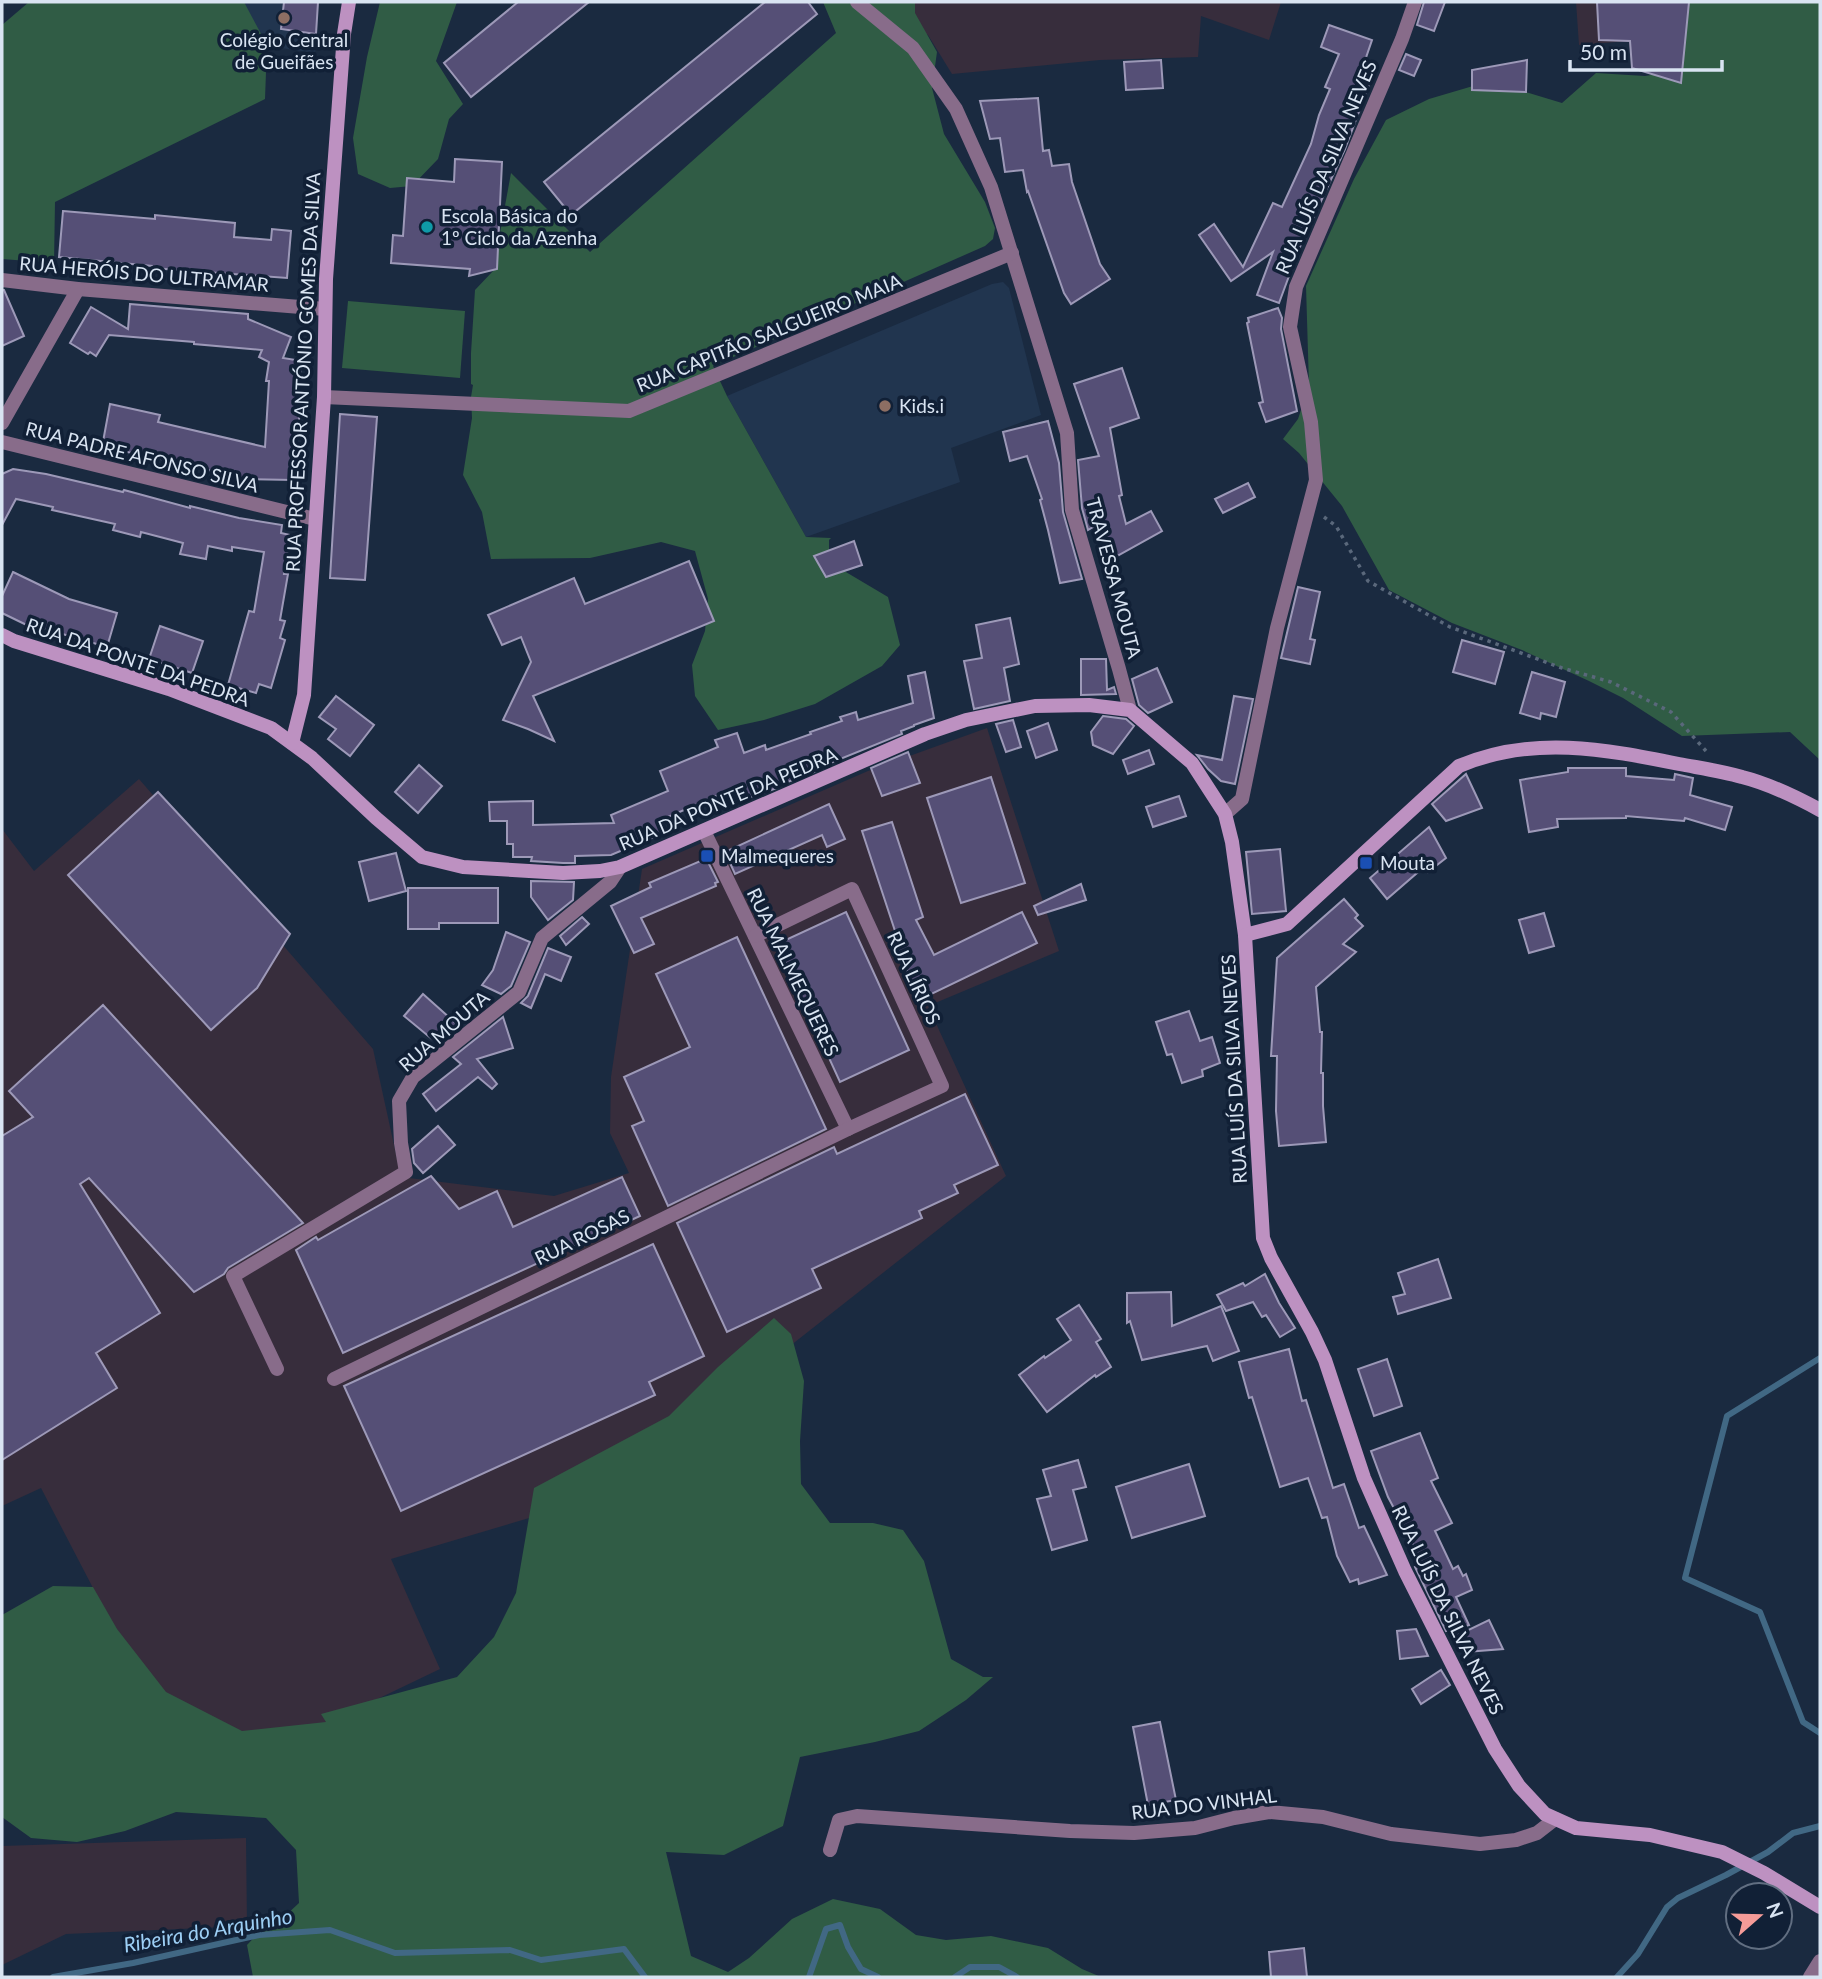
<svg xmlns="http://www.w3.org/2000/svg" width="1822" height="1979" viewBox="0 0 1822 1979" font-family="Lato,sans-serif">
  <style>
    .built { fill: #21354f }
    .industrial { fill: #372d3c }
    .green { fill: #305c45 }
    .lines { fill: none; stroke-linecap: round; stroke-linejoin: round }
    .stream { stroke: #416884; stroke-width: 6 }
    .building { fill: #554f76; stroke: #9d99b8; stroke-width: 2 }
    .path { stroke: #5a687b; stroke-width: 3.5; stroke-dasharray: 3.5 5; stroke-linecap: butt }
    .street { stroke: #886c8a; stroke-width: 14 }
    .secondary { stroke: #bd91c1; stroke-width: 14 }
    .education-dot { fill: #8d6e63; stroke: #112036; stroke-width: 2.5 }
    .culture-dot { fill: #0f9aa8; stroke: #112036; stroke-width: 2.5 }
    .transit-dot { fill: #1a4fb4; stroke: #112036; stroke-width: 2.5 }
    .labels { text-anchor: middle; stroke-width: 7; stroke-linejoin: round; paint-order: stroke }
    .poi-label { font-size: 19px; fill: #d9e4f2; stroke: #112036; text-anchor: start }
    .street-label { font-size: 19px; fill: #d9e4f2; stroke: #112036 }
    .water-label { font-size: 21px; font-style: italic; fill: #9dcff5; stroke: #112036 }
  </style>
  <rect width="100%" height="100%" fill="#1a2a40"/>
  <g class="built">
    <path d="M 241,2 L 318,2 L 315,53 L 268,46 Z"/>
    <path d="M 1003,282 L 1009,288 L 1041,415 L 951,448 L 960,482 L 806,537 L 727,396 L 992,284 Z"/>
  </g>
  <g class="industrial">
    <path d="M 885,2 L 1281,2 L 1269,40 L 1201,16 L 1198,57 L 1100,60 L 952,74 L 928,35 L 916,30 Z"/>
    <path d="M 1576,2 L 1689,2 L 1681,83 L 1632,68 L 1629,41 L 1579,45 Z"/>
    <path d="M 987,728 L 1059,951 L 928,1006 L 1006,1176 L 597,1498 L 391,1559 L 440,1669 L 196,1786 L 41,1488 L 2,1506 L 2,829 L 34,871 L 139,779 L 373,1049 L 401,1177 L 554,1196 L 629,1173 L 610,1133 L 611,1077 L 642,869 L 868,771 Z"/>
    <path d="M 246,1838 L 247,1926 L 66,1934 L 2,1965 L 2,1846 Z"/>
  </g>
  <g class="green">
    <path d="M 29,2 L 244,2 L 267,45 L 265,99 L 55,202 L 54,263 L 2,259 L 2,25 Z"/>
    <path d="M 380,2 L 457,2 L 436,61 L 463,104 L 449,119 L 438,159 L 412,186 L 390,188 L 358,174 L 353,138 L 367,57 Z"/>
    <path d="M 823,2 L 915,2 L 915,13 L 937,52 L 932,88 L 944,134 L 985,202 L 995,228 L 993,239 L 985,246 L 713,366 L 727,396 L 806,537 L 831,538 L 829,540 L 829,562 L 888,597 L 900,645 L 882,666 L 815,704 L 764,720 L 718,730 L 695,696 L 692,665 L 705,631 L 708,599 L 695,551 L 661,542 L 590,558 L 491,559 L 482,512 L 463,475 L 472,418 L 471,397 L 473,385 L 471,384 L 471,353 L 475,290 L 493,271 L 511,173 L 590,252 L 836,33 Z"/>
    <path d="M 1685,2 L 1820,2 L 1820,760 L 1790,732 L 1682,736 L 1623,698 L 1589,681 L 1522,650 L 1452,623 L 1389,590 L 1342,506 L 1299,453 L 1283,439 L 1298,419 L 1309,386 L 1306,286 L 1354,179 L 1386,120 L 1429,99 L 1490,81 L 1562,103 L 1596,73 L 1645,76 L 1670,72 L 1681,55 Z"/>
    <path d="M 348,301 L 465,311 L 460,378 L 342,368 Z"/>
    <path d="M 774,1318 L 791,1334 L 804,1381 L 800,1441 L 801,1484 L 830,1523 L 873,1523 L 903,1530 L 924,1561 L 951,1659 L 983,1677 L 993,1677 L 966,1700 L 919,1731 L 875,1742 L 800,1757 L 783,1826 L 724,1855 L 666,1852 L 691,1956 L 728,1972 L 749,1958 L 792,1919 L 833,1899 L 880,1909 L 916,1935 L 946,1940 L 991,1936 L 1048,1948 L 1082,1969 L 1101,1977 L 253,1977 L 247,1945 L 269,1922 L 285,1916 L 299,1903 L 296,1850 L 266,1818 L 176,1812 L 125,1831 L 77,1842 L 31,1838 L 2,1817 L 2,1615 L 53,1586 L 93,1587 L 117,1629 L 166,1692 L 242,1731 L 326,1722 L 321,1714 L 457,1677 L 494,1637 L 516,1593 L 534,1488 L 669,1416 L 718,1367 Z"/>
  </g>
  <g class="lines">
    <g class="stream">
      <path d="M 1820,1358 L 1727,1416 L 1685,1578 L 1760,1612 L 1803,1722 L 1820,1733"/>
      <path d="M 53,1977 L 133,1963 L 259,1935 L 330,1930 L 395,1953 L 510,1950 L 541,1960 L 624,1949 L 645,1977"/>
      <path d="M 809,1977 L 826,1929 L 840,1925 L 848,1947 L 861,1969 L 878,1977"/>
      <path d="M 955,1977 L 970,1967 L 999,1967 L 1017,1977"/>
      <path d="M 1617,1977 L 1638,1954 L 1667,1907 L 1678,1898 L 1726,1875 L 1768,1852 L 1793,1833 L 1820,1826"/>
    </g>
  </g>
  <g class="building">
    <path d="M 284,2 L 318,2 L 316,34 L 281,29 Z"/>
    <path d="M 518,2 L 589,2 L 471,97 L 444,63 Z"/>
    <path d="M 765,2 L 808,2 L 817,14 L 571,215 L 544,182 Z"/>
    <path d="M 1424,2 L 1445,2 L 1434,31 L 1417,25 Z"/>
    <path d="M 1597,2 L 1689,2 L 1681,83 L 1632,68 L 1630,41 L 1599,40 Z"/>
    <path d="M 1329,25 L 1372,40 L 1359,78 L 1370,82 L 1345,149 L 1287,275 L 1289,276 L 1279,303 L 1257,295 L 1273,252 L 1231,281 L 1199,235 L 1214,224 L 1243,267 L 1273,203 L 1282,207 L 1311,144 L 1319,115 L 1330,89 L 1325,87 L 1339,54 L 1321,47 Z"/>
    <path d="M 1406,54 L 1421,60 L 1414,76 L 1399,70 Z"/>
    <path d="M 1161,60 L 1163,88 L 1126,90 L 1124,62 Z"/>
    <path d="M 1527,60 L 1526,92 L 1472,90 L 1472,70 Z"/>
    <path d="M 1038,98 L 1043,151 L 1049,150 L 1052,166 L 1069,164 L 1072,182 L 1100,264 L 1110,279 L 1071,304 L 1064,293 L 1028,191 L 1027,192 L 1023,170 L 1005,172 L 1000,138 L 990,139 L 980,101 Z"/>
    <path d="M 455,159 L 502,162 L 497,269 L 469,276 L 470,269 L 391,263 L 393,235 L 403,236 L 407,178 L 454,182 Z"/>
    <path d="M 63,211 L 155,219 L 155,215 L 235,223 L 234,237 L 271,240 L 272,229 L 291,231 L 287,278 L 152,268 L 152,266 L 59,257 Z"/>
    <path d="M 2,290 L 4,290 L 24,336 L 2,346 Z"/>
    <path d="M 130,304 L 248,314 L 248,319 L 291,337 L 283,358 L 302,361 L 295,405 L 300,405 L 298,435 L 295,435 L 293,480 L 247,479 L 152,457 L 102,447 L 110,404 L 160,415 L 158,422 L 265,447 L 269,381 L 266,381 L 269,362 L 259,357 L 262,350 L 194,344 L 194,342 L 109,335 L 96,356 L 90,352 L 88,354 L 70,343 L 91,307 L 128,329 Z"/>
    <path d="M 1278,308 L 1282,318 L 1281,329 L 1297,411 L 1266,422 L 1259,403 L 1263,402 L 1247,323 L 1249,322 L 1248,318 Z"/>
    <path d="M 1122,368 L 1139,418 L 1110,428 L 1122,495 L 1119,496 L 1126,524 L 1151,511 L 1162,531 L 1117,556 L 1100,523 L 1088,530 L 1082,508 L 1078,460 L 1099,456 L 1074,384 Z"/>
    <path d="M 340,414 L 377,417 L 365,580 L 330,578 Z"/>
    <path d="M 1048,421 L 1059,463 L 1063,512 L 1082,579 L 1060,583 L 1048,530 L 1040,500 L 1042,499 L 1027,456 L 1010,461 L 1003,432 Z"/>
    <path d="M 13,469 L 46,474 L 123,492 L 124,490 L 190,508 L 190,506 L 239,518 L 282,525 L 281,533 L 290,535 L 284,574 L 288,574 L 280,620 L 285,621 L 280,638 L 285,640 L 271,688 L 259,684 L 256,693 L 228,685 L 249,611 L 254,612 L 264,552 L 232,547 L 232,551 L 208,546 L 206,559 L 180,554 L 183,543 L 141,532 L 140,537 L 113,530 L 115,524 L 52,510 L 53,507 L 16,499 L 2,525 L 2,474 Z"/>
    <path d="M 1248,483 L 1255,497 L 1223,513 L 1215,499 Z"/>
    <path d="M 854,541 L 862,565 L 826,577 L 814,556 Z"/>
    <path d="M 689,561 L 714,621 L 533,696 L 554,741 L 528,729 L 503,720 L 531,662 L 521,637 L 502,645 L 488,615 L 574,578 L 585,604 Z"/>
    <path d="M 13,572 L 69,599 L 117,613 L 107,647 L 42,628 L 41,632 L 2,613 L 2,596 Z"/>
    <path d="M 1298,587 L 1320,592 L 1310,639 L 1315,640 L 1310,664 L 1281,658 Z"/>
    <path d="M 1010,618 L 1019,664 L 1004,668 L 1010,701 L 974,709 L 964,661 L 982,658 L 976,625 Z"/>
    <path d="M 160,626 L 203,641 L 192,673 L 149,659 Z"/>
    <path d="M 1462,640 L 1504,652 L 1495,684 L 1453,672 Z"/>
    <path d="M 1081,659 L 1106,659 L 1107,690 L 1114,687 L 1116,694 L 1081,695 Z"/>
    <path d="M 1157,668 L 1172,702 L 1148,713 L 1139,705 L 1132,679 Z"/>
    <path d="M 925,672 L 934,718 L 914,725 L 914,726 L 901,731 L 902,734 L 813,770 L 814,772 L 805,776 L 778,785 L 779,787 L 774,789 L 737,802 L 732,789 L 661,820 L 666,832 L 611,855 L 575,856 L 575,863 L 563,863 L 531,861 L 532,857 L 513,857 L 513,844 L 507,844 L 507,821 L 490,821 L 489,802 L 533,801 L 533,825 L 614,823 L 611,815 L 668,791 L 660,771 L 718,747 L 715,740 L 737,733 L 744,753 L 765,745 L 766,750 L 811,734 L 810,732 L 842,721 L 840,717 L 856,712 L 858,720 L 913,703 L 908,676 Z"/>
    <path d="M 1532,672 L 1565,682 L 1556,717 L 1541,713 L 1540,719 L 1520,713 Z"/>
    <path d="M 336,696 L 374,725 L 350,756 L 328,739 L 336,729 L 319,717 Z"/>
    <path d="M 1234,696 L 1253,699 L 1235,784 L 1221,781 L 1208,769 L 1197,755 L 1222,760 Z"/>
    <path d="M 1103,716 L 1126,719 L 1134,726 L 1113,754 L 1093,745 L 1091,732 Z"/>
    <path d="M 1013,720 L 1021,747 L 1006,752 L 996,724 Z"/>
    <path d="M 1048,723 L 1057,750 L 1036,758 L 1027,731 Z"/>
    <path d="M 1149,750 L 1154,764 L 1128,774 L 1123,760 Z"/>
    <path d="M 908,752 L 920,783 L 882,796 L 871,768 Z"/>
    <path d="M 419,765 L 442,786 L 418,813 L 395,792 Z"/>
    <path d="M 1568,768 L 1626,768 L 1626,776 L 1674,780 L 1675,774 L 1693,778 L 1690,795 L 1732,807 L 1725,830 L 1685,818 L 1684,821 L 1626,816 L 1626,818 L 1557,819 L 1558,827 L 1529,832 L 1520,780 L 1568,772 Z"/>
    <path d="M 1466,774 L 1482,808 L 1446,821 L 1432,804 Z"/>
    <path d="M 991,777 L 1025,883 L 961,903 L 927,798 Z"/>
    <path d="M 158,792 L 290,934 L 257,988 L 211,1030 L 68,875 Z"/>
    <path d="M 1179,796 L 1186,816 L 1153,827 L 1146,807 Z"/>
    <path d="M 829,804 L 845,839 L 827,847 L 822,835 L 735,874 L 725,852 Z"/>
    <path d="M 892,822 L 923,917 L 916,920 L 934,955 L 1022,912 L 1037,943 L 921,999 L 893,943 L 898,940 L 862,831 Z"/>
    <path d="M 1429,827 L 1446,858 L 1428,872 L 1424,867 L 1387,899 L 1370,878 Z"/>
    <path d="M 1280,849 L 1286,911 L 1252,914 L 1246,852 Z"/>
    <path d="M 396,853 L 406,891 L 369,901 L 359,862 Z"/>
    <path d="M 705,859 L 707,860 L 718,882 L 715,883 L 716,886 L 641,918 L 654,944 L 634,953 L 611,906 L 651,887 L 649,883 Z"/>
    <path d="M 531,881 L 574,882 L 573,900 L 548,920 L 531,897 Z"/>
    <path d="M 1081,884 L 1086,900 L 1038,915 L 1034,906 Z"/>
    <path d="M 408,888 L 498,888 L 498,923 L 439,923 L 439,929 L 408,929 Z"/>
    <path d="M 1344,899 L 1358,915 L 1355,918 L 1363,926 L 1343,944 L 1356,952 L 1316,987 L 1320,1032 L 1322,1032 L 1321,1073 L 1323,1073 L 1323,1106 L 1326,1142 L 1279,1146 L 1276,1111 L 1277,1056 L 1271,1056 L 1277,958 Z"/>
    <path d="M 846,912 L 909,1050 L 840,1082 L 777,944 Z"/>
    <path d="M 1544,913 L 1554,946 L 1529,953 L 1519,920 Z"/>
    <path d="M 582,917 L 589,924 L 566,945 L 560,936 Z"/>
    <path d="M 506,932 L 530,942 L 511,986 L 501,994 L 482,985 L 493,970 Z"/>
    <path d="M 737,937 L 826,1129 L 668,1206 L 632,1126 L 644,1121 L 624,1077 L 690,1047 L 656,974 Z"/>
    <path d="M 548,948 L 571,957 L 561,981 L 545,974 L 531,1008 L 521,1003 L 528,996 Z"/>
    <path d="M 423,994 L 460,1027 L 438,1044 L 404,1016 Z"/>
    <path d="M 103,1005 L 303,1223 L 228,1268 L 224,1274 L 194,1292 L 89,1178 L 80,1184 L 160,1313 L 96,1353 L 117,1388 L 2,1460 L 2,1136 L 33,1117 L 9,1091 Z"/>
    <path d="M 1189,1011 L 1200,1041 L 1212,1037 L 1220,1063 L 1202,1070 L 1203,1076 L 1182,1083 L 1172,1054 L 1167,1055 L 1156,1022 Z"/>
    <path d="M 503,1017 L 513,1048 L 477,1059 L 497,1084 L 492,1089 L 478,1077 L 436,1111 L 423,1094 L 461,1064 L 453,1057 Z"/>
    <path d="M 965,1094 L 998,1165 L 954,1185 L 958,1193 L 919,1211 L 922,1218 L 812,1269 L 821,1288 L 727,1332 L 677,1223 L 834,1147 L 837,1154 Z"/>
    <path d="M 438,1126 L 455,1145 L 423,1173 L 414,1163 L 412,1149 Z"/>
    <path d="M 431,1176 L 459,1209 L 497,1191 L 513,1227 L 622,1177 L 640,1216 L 343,1353 L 296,1250 L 316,1237 L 318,1240 Z"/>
    <path d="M 653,1244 L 704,1356 L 649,1382 L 655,1395 L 401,1511 L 344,1386 Z"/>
    <path d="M 1438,1259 L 1451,1298 L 1398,1314 L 1393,1297 L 1405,1294 L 1398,1273 Z"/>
    <path d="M 1265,1274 L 1279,1303 L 1295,1328 L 1280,1337 L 1266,1315 L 1262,1317 L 1253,1302 L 1226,1311 L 1217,1295 L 1243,1283 L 1245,1286 Z"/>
    <path d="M 1171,1292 L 1172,1326 L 1221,1306 L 1239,1351 L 1213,1361 L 1207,1346 L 1142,1360 L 1130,1321 L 1127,1323 L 1127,1293 Z"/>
    <path d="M 1079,1305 L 1101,1339 L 1096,1342 L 1111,1367 L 1096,1377 L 1095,1375 L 1047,1412 L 1019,1375 L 1044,1356 L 1045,1358 L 1071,1340 L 1057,1319 Z"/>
    <path d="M 1289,1349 L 1302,1401 L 1306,1400 L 1333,1488 L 1344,1484 L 1359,1528 L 1364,1526 L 1387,1575 L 1359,1584 L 1358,1579 L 1350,1582 L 1337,1556 L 1327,1517 L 1322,1518 L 1308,1478 L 1280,1487 L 1252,1397 L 1249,1398 L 1239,1362 Z"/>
    <path d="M 1387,1359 L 1402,1406 L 1374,1416 L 1358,1369 Z"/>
    <path d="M 1420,1433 L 1438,1478 L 1431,1481 L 1452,1523 L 1435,1531 L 1453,1569 L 1458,1566 L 1463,1576 L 1466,1574 L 1472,1590 L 1456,1597 L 1469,1625 L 1446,1631 L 1415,1567 L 1423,1563 L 1388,1497 L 1371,1451 Z"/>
    <path d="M 1078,1460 L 1086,1487 L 1073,1490 L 1087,1540 L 1052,1550 L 1037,1499 L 1051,1496 L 1043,1470 Z"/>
    <path d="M 1189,1464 L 1205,1516 L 1132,1538 L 1116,1487 Z"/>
    <path d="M 1489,1620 L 1503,1649 L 1466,1652 L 1458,1635 Z"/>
    <path d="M 1416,1629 L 1428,1656 L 1400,1659 L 1397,1631 Z"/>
    <path d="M 1441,1670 L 1450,1685 L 1421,1704 L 1412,1689 Z"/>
    <path d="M 1160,1722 L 1176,1800 L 1148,1805 L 1133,1727 Z"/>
    <path d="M 1304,1948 L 1307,1977 L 1271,1977 L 1269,1952 Z"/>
  </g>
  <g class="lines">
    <path class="path" d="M 1324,517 L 1336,526 L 1368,581 L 1450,627 L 1562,668 L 1611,682 L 1671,712 L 1706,751"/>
    <g class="street">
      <path d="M 857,2 L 913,48 L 956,109 L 991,187 L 1067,433 L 1072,510 L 1119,669 L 1130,710"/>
      <path d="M 2,280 L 78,289 L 325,309"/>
      <path d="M 324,397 L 629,411 L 1012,253"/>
      <path d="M 2,423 L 78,289"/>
      <path d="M 2,442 L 315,519"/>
      <path d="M 1225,814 L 1242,799 L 1277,628 L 1316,480 L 1311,422 L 1290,327 L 1296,287 L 1402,39 L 1415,2"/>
      <path d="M 704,831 L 848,1129"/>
      <path d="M 277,1369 L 233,1276 L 406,1172 L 401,1143 L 399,1101 L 413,1077 L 519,992 L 542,938 L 610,882 L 620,867"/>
      <path d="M 334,1379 L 848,1129 L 942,1086 L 852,889 L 755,936"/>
      <path d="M 830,1850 L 839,1820 L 857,1816 L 1070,1831 L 1134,1833 L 1195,1828 L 1234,1818 L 1269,1812 L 1323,1817 L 1391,1834 L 1480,1844 L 1516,1840 L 1537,1833 L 1555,1819"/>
      <path d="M 1810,1977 L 1820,1961"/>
    </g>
    <g class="secondary">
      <path d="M 2,635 L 14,641 L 169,689 L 271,728 L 312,758 L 376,818 L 422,857 L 463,867 L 563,873 L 600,871 L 620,867 L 925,734 L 966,720 L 1035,706 L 1089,705 L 1130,710 L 1192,763 L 1225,814 L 1232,842 L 1245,935 L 1263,1238 L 1271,1258 L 1312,1332 L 1325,1360 L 1364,1478 L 1405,1571 L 1495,1749 L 1519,1786 L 1545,1814 L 1576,1828 L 1650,1835 L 1722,1852 L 1764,1873 L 1820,1907"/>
      <path d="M 292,743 L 304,695 L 324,397 L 326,279 L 344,34 L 349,2"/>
      <path d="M 1245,935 L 1287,924 L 1459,766 C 1532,735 1605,749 1679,764 C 1700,768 1722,771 1742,777 C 1766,783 1798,798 1820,810"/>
    </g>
  </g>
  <g class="education-dot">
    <circle cx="284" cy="18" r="7"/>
    <circle cx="885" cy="406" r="7"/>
  </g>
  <circle class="culture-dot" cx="427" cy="227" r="7"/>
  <g class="transit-dot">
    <rect x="700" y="849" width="14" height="14" rx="3.5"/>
    <rect x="1359" y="856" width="14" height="14" rx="3.5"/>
  </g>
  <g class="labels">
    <g class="poi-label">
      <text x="284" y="47" text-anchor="middle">Colégio Central<tspan x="284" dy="22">de Gueifães</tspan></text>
      <text x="441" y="223">Escola Básica do<tspan x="441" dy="22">1º Ciclo da Azenha</tspan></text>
      <text x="899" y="413">Kids.i</text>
      <text x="721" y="863">Malmequeres</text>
      <text x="1380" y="870">Mouta</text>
    </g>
    <g class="street-label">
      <text transform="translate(1326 167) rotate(-67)" y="7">RUA LUÍS DA SILVA NEVES</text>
      <text transform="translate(144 274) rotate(5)" y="7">RUA HERÓIS DO ULTRAMAR</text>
      <text transform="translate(769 333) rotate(-22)" y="7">RUA CAPITÃO SALGUEIRO MAIA</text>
      <text transform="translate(303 372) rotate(-87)" y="7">RUA PROFESSOR ANTÓNIO GOMES DA SILVA</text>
      <text transform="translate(142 457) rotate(14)" y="7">RUA PADRE AFONSO SILVA</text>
      <text transform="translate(1114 578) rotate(75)" y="7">TRAVESSA MOUTA</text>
      <text transform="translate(138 662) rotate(19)" y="7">RUA DA PONTE DA PEDRA</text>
      <text transform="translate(728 799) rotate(-23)" y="7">RUA DA PONTE DA PEDRA</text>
      <text transform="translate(793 972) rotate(64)" y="7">RUA MALMEQUERES</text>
      <text transform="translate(914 978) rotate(65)" y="7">RUA LÍRIOS</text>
      <text transform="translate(444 1031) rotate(-41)" y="7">RUA MOUTA</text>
      <text transform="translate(1234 1069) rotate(-93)" y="7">RUA LUÍS DA SILVA NEVES</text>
      <text transform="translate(582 1237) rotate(-26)" y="7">RUA ROSAS</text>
      <text transform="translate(1448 1610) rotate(64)" y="7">RUA LUÍS DA SILVA NEVES</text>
      <text transform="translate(1204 1804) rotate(-7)" y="7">RUA DO VINHAL</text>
    </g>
    <g class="water-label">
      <text transform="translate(208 1931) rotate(-10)" y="7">Ribeira do Arquinho</text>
    </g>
  </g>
  <rect width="1822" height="1979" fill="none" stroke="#d9e4f2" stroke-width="7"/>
  <g transform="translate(1759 1916) rotate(70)"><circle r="33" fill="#112036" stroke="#616e81" stroke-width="2"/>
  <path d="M0-5L12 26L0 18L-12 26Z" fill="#f59b98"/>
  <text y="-10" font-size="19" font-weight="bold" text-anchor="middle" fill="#d9e4f2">N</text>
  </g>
  <path d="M1570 60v10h152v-10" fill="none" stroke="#d9e4f2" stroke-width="3.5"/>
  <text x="1580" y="60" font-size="21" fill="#d9e4f2" stroke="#112036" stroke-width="5" paint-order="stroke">50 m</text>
</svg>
